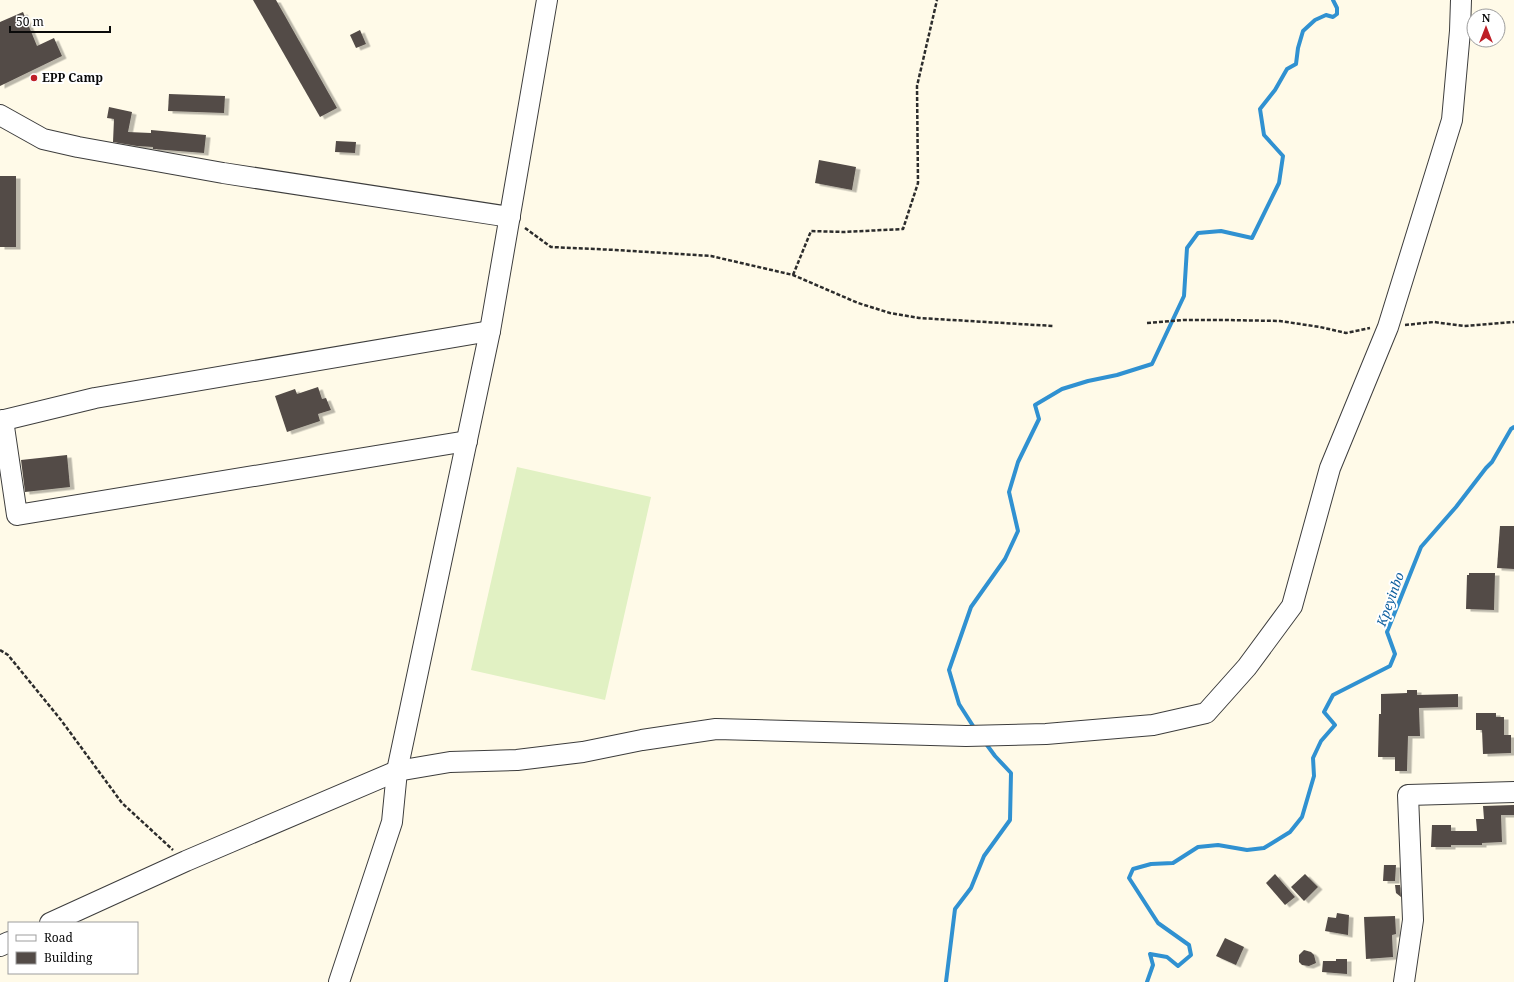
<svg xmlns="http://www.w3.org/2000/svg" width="1514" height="982" viewBox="0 0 1514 982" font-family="'Noto Serif',serif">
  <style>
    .pitch { fill: #e1f1c3 }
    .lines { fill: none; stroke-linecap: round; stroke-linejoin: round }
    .stream { stroke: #3091d1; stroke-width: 4 }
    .building { fill: #534b47; filter: url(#shadow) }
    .minor-casing { stroke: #3d3d3d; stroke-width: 22 }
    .path { stroke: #2c2c2c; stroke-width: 2.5; stroke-dasharray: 4 2; stroke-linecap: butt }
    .minor { stroke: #fff; stroke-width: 20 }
    .poi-dot { fill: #be1f27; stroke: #fff; stroke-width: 1.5 }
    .labels { text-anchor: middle; stroke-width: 4; stroke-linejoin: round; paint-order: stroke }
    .poi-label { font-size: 12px; font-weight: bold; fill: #0a0a0a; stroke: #fff; text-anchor: start }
    .water-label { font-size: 13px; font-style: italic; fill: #11619f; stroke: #fff }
  </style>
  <defs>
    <filter id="shadow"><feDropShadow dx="4.5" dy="2.5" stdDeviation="0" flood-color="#0004"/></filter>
  </defs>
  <rect width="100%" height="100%" fill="#fffae8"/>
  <path class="pitch" d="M 517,467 L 651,497 L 605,700 L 471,670 Z"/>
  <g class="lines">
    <g class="stream">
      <path d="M 975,729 L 959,704 L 949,670 L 971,607 L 1005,559 L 1018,531 L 1009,492 L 1018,462 L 1039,419 L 1035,405 L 1062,389 L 1088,381 L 1117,375 L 1152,364 L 1184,296 L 1187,248 L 1198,233 L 1221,231 L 1252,238 L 1279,183 L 1283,156 L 1264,135 L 1260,109 L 1275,90 L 1287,69 L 1296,64 L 1298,48 L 1303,31 L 1315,20 L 1326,15 L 1333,17 L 1337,14 L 1337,8 L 1333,0"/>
      <path d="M 946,982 L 955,909 L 971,888 L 984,856 L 1010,820 L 1011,773 L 995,756 L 984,741"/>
      <path d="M 1147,982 L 1153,965 L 1150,954 L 1167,957 L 1178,966 L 1191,955 L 1189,945 L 1158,923 L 1129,878 L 1133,869 L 1151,864 L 1173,863 L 1198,847 L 1218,845 L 1247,850 L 1264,848 L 1290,832 L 1302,817 L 1314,776 L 1313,758 L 1321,741 L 1335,725 L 1324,712 L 1333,695 L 1390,666 L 1395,654 L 1387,632 L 1421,547 L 1456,507 L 1486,468 L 1492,462 L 1511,429 L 1514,427"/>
    </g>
  </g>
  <g class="building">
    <path d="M 253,0 L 276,0 L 337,108 L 320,117 Z"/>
    <path d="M 23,12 L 37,46 L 54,38 L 62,56 L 0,86 L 0,22 Z"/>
    <path d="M 360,30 L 366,44 L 356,48 L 350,35 Z"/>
    <path d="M 169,94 L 225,96 L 224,113 L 168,111 Z"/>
    <path d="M 109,107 L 132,112 L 128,132 L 151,133 L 151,130 L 206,135 L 204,153 L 153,149 L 153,147 L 137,146 L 113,142 L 114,119 L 107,118 Z"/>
    <path d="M 336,141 L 356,142 L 355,153 L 335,152 Z"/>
    <path d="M 819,160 L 856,167 L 852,190 L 815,183 Z"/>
    <rect x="0" y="176" width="16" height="71"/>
    <path d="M 318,387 L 322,399 L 326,398 L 331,410 L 318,414 L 320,421 L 287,432 L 275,396 L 295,389 L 297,394 Z"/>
    <path d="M 67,455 L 70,487 L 25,492 L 21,460 Z"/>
    <path d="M 1500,526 L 1514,526 L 1514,569 L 1497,568 Z"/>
    <path d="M 1469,573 L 1495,573 L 1494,610 L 1466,609 L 1467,575 L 1469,575 Z"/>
    <path d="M 1407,690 L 1417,690 L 1417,695 L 1458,694 L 1458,707 L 1419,708 L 1420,736 L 1408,736 L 1407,771 L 1395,771 L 1395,757 L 1378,757 L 1379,714 L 1381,714 L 1381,694 L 1407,693 Z"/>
    <path d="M 1476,713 L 1496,713 L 1496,717 L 1504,717 L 1504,735 L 1511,735 L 1511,753 L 1483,754 L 1482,730 L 1476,730 Z"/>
    <path d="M 1514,805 L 1514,815 L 1501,815 L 1502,842 L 1482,843 L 1482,845 L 1451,845 L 1451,847 L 1431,847 L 1432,825 L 1451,825 L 1451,831 L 1477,831 L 1476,819 L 1484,819 L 1483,806 Z"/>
    <path d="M 1384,865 L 1396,865 L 1395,881 L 1383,881 Z"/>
    <path d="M 1275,874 L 1295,897 L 1285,905 L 1266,883 Z"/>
    <path d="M 1305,874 L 1318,887 L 1304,901 L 1291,887 Z"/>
    <path d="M 1395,885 L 1400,885 L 1401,897 L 1396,893 Z"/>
    <path d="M 1337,913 L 1349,915 L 1348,935 L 1325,931 L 1328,917 L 1336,918 Z"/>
    <path d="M 1395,916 L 1396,934 L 1392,935 L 1393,957 L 1366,959 L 1364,917 Z"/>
    <path d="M 1225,938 L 1244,947 L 1236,965 L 1216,956 Z"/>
    <path d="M 1304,950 L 1311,952 L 1314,955 L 1316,963 L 1309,966 L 1302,965 L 1299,962 L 1299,955 Z"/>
    <path d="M 1336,959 L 1347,959 L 1347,974 L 1322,972 L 1323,961 L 1336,961 Z"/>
  </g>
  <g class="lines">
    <defs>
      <g id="minor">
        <path d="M 0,115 L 43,139 L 78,147 L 223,173 L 510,217"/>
        <path d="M 3,420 L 17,515 L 467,441"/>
        <path d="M 0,421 L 95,398 L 490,331"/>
        <path d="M 50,923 L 186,861 L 397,771 L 450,762 L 517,760 L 583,752 L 642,740 L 716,729 L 966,736 L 1046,734 L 1153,725 L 1206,713 L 1247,667 L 1292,606 L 1330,468 L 1388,327 L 1452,120 L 1460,31 L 1461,0"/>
        <path d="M 0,946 L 9,942"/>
        <path d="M 339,982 L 392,822 L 397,771 L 490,331 L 547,0"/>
        <path d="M 1404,982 L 1413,920 L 1408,795 L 1514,792"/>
      </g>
    </defs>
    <use href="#minor" class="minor-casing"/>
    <g class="path">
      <path d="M 525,228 L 551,247 L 616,250 L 711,256 L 793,275 L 858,303 L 890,313 L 919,318 L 1053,326"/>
      <path d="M 793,275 L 811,231 L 844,232 L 903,229 L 918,183 L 917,86 L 937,0"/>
      <path d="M 1147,323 L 1183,320 L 1224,320 L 1280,321 L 1320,327 L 1346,333 L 1370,328"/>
      <path d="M 1405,325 L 1434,322 L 1464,326 L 1514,322"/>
      <path d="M 0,650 L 8,655 L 61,720 L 122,803 L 173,850"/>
    </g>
    <use href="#minor" class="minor"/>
  </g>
  <circle class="poi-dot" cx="34" cy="78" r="4"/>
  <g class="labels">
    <g class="poi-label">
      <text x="42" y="82">EPP Camp</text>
    </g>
    <g class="water-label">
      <text transform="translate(1390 599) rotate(-70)" y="5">Kpeyinbo</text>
    </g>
  </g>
  <rect x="8" y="922" width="130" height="52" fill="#ffffff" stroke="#9d9d9d"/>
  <rect x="16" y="935" width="20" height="6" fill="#ffffff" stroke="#9d9d9d"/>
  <text x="44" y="942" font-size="12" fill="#0a0a0a">Road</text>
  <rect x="16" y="952" width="20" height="12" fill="#534b47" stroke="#9d9d9d"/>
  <text x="44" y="962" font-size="12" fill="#0a0a0a">Building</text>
  <g transform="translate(1486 28)"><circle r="19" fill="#ffffff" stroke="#9d9d9d"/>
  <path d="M0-3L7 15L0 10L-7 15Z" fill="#be1f27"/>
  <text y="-6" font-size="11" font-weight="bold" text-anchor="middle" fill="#0a0a0a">N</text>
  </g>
  <path d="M10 26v6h100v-6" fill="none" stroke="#0a0a0a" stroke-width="2"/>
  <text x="16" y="26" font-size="12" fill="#0a0a0a" stroke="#ffffff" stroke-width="3" paint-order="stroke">50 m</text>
</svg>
